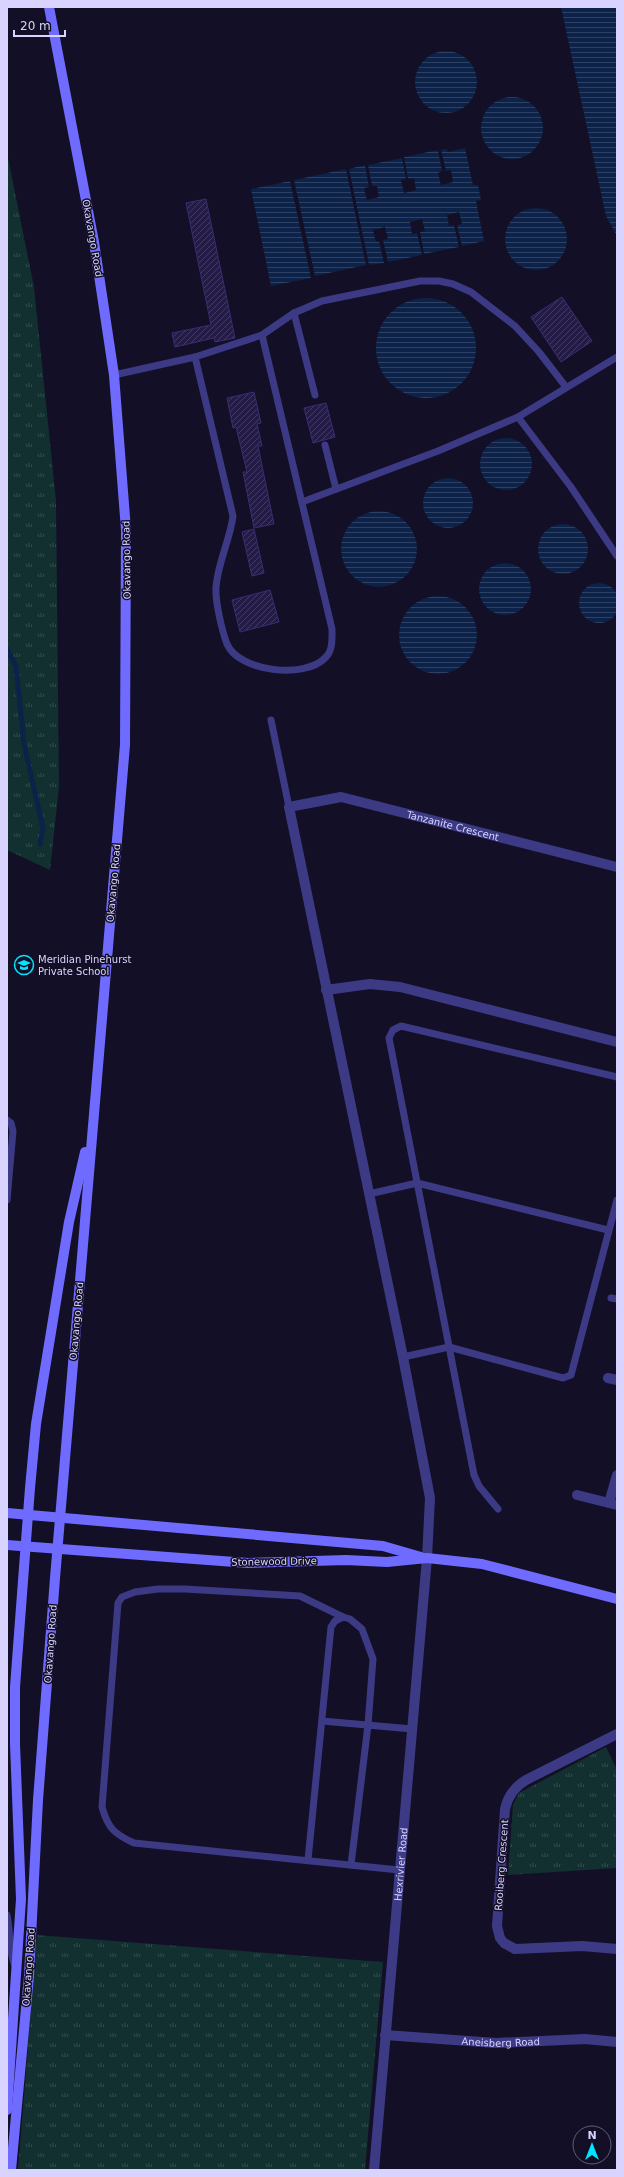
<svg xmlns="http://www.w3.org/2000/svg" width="624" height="2177" viewBox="0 0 624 2177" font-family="'DejaVu Sans',sans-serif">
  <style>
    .grass { fill: url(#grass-tufts) }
    .water { fill: url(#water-rules) }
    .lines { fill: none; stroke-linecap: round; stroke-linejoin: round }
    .stream { stroke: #0c2248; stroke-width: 5 }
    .building { fill: url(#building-hatch); stroke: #3b2d73 }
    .lane { stroke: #3d3a85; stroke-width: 7 }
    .street { stroke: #3d3a85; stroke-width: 10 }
    .secondary { stroke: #6f6bff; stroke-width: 10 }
    .labels { text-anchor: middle; stroke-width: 3; stroke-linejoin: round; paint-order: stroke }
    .street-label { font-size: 10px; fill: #d9d4ff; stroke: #130f26 }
    .poi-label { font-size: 10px; fill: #d9d4ff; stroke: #130f26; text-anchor: start }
  </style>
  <defs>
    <pattern id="grass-tufts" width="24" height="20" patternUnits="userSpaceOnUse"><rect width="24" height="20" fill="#12302f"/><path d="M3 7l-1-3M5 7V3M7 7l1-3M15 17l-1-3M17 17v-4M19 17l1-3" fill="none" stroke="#344d4e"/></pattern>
    <pattern id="water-rules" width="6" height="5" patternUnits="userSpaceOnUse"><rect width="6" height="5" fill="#0c2248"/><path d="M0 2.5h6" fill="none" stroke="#2f4163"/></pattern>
    <pattern id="building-hatch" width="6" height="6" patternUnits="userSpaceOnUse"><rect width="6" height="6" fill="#241b47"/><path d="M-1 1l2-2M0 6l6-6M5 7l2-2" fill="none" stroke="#433b63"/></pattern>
  </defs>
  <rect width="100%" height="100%" fill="#130f26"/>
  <g class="grass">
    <path d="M 7,153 L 34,287 L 56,501 L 59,787 L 50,870 L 7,850 Z"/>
    <path d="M 606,1747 L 617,1770 L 617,1868 L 508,1875 L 513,1805 L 519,1793 Z"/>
    <path d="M 37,1935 L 383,1962 L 365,2170 L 18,2170 Z"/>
  </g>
  <g class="water">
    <path d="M 561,7 L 617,7 L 617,236 L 606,216 Z"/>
    <circle cx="446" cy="82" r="31"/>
    <circle cx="512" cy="128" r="31"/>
    <path d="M 465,148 L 473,185 L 478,185 L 481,200 L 476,201 L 484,241 L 462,246 L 457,225 L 462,224 L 459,212 L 447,215 L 449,226 L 454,225 L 459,247 L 424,254 L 420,232 L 425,231 L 422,219 L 410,222 L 412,234 L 417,233 L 422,255 L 388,262 L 383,240 L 388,239 L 385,227 L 373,230 L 376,242 L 379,241 L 384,263 L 369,265 L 349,169 L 365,165 L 369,187 L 364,188 L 367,200 L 379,197 L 377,186 L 372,186 L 368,165 L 402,158 L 406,179 L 401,180 L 404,193 L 416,190 L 414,178 L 408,179 L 404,157 L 438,150 L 442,171 L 438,173 L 441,185 L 453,182 L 451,170 L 446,171 L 441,150 L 447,149 L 448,152 Z"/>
    <path d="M 346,169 L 366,265 L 315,276 L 294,180 Z"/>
    <path d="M 290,181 L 311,278 L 271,286 L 251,189 Z"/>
    <circle cx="536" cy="239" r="31"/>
    <circle cx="426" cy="348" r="50"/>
    <circle cx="506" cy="464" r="26"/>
    <circle cx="448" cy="503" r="25"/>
    <circle cx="379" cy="549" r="38"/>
    <circle cx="563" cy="549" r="25"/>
    <circle cx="505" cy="589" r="26"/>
    <circle cx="599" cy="603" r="20"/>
    <circle cx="438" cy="635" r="39"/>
  </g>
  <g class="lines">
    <path class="stream" d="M 7,649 L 16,666 L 24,744 L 43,828 L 40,844"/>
  </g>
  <g class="building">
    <path d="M 206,199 L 235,338 L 215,342 L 214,338 L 175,347 L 172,333 L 211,325 L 186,203 Z"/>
    <path d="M 562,297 L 592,341 L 561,362 L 531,317 Z"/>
    <path d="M 254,392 L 261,423 L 257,424 L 262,446 L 258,446 L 274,524 L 254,528 L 243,472 L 247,472 L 236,427 L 233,428 L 227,398 Z"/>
    <path d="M 326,403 L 335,437 L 313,443 L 304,408 Z"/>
    <path d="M 254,529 L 264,573 L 252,576 L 242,532 Z"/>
    <path d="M 270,590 L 279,622 L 240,632 L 232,600 Z"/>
  </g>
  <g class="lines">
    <g class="lane">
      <path d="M 294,313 L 315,395"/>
      <path d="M 195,357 L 233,516 C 230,540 218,562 216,587 C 215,601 222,631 227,644 C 239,672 305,679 325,658 C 333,651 332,639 332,629 L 262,335"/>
      <path d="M 114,375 L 195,357 L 262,335 L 294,313 L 322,301 L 420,281 L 439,281 L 453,284 L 471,292 L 515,326 L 539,352 L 566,387"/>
      <path d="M 518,417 L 571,487 L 617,556"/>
      <path d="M 325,445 L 336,489"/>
      <path d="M 302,502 L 438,451 L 518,417 L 617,357"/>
      <path d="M 271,720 L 289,807"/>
      <path d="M 7,1120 L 11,1123 L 13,1131 L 7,1200"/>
      <path d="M 369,1194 L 417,1183 L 608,1230"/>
      <path d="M 611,1298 L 617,1299"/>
      <path d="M 403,1357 L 449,1347 L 563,1378 L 571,1375 L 617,1200"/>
      <path d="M 498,1509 L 479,1486 L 474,1475 L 389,1038 L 393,1030 L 401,1026 L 617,1077"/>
      <path d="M 343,1617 L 300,1596 L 185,1589 L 158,1589 L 135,1592 L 122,1597 L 118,1603 L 102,1807 C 108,1828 114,1834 134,1843 L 399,1870"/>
      <path d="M 322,1721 L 412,1729"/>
      <path d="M 308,1860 L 331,1627 L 335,1621 L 343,1617 L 350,1619 L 362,1629 L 373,1659 L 368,1725 L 351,1865"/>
      <path d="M 7,1915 C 11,1933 8,1952 16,1968"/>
    </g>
    <g class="street">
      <path d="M 326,990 L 370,984 L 400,987 L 617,1042"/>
      <path d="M 608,1378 L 617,1380"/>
      <path d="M 577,1495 L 617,1505"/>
      <path d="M 609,1503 L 617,1475"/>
      <path d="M 617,1734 L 526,1780 C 514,1787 508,1796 505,1809 L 497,1926 L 500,1938 L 504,1943 L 515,1949 L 582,1946 L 617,1949"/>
      <path id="s1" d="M 385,2035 L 496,2043 L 585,2039 L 617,2042"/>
      <path id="s2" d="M 374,2170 L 427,1558 L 430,1498 L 403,1357 L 289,807 L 341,797 L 617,867"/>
    </g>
    <g class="secondary">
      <path d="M 7,1513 L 383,1546 L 421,1557"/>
      <path d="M 7,1545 L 248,1563 L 346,1560 L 387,1562 L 427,1558 L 482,1564 L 617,1599"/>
      <path d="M 7,2110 L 21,1899 L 15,1744 L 15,1687 L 30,1488 L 36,1424 L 69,1222 L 85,1152"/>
      <path d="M 11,2170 L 29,1976 L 38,1800 L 55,1578 L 125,745 L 126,530 L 114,375 L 94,242 L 49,7"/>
    </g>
  </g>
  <defs>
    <symbol id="school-ring" viewBox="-11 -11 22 22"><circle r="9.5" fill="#130f26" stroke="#00e5ff" stroke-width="1.5"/><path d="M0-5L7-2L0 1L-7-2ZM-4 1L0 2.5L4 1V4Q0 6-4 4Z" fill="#00e5ff"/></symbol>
  </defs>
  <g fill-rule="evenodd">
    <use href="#school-ring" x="13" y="954" width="22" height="22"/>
  </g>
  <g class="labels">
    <g class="street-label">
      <text transform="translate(93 238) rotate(80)" y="4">Okavango Road</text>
      <text transform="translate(126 560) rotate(-91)" y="4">Okavango Road</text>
      <text dy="4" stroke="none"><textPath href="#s2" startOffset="1548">Tanzanite Crescent</textPath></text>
      <text transform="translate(113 883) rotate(-85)" y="4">Okavango Road</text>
      <text transform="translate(76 1321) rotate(-85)" y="4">Okavango Road</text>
      <text transform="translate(274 1561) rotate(-1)" y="4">Stonewood Drive</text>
      <text transform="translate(50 1644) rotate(-86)" y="4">Okavango Road</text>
      <text dy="4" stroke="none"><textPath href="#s2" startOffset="307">Hexrivier Road</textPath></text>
      <text transform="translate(501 1865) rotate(-86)" y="4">Rooiberg Crescent</text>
      <text transform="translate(28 1967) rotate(-86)" y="4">Okavango Road</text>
      <text dy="4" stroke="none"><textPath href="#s1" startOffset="116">Aneisberg Road</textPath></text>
    </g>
    <g class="poi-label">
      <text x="38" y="963">Meridian Pinehurst<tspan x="38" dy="12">Private School</tspan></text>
    </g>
  </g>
  <rect width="624" height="2177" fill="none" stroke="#d9d4ff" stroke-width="16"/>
  <g transform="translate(592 2145)"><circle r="19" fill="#130f26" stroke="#625e7d"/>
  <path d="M0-3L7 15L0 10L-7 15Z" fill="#00e5ff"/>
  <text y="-6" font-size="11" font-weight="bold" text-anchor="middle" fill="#d9d4ff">N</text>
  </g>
  <path d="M14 30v6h51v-6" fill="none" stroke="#d9d4ff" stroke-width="2"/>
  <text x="20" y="30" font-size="12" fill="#d9d4ff" stroke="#130f26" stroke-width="3" paint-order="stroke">20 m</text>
</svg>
